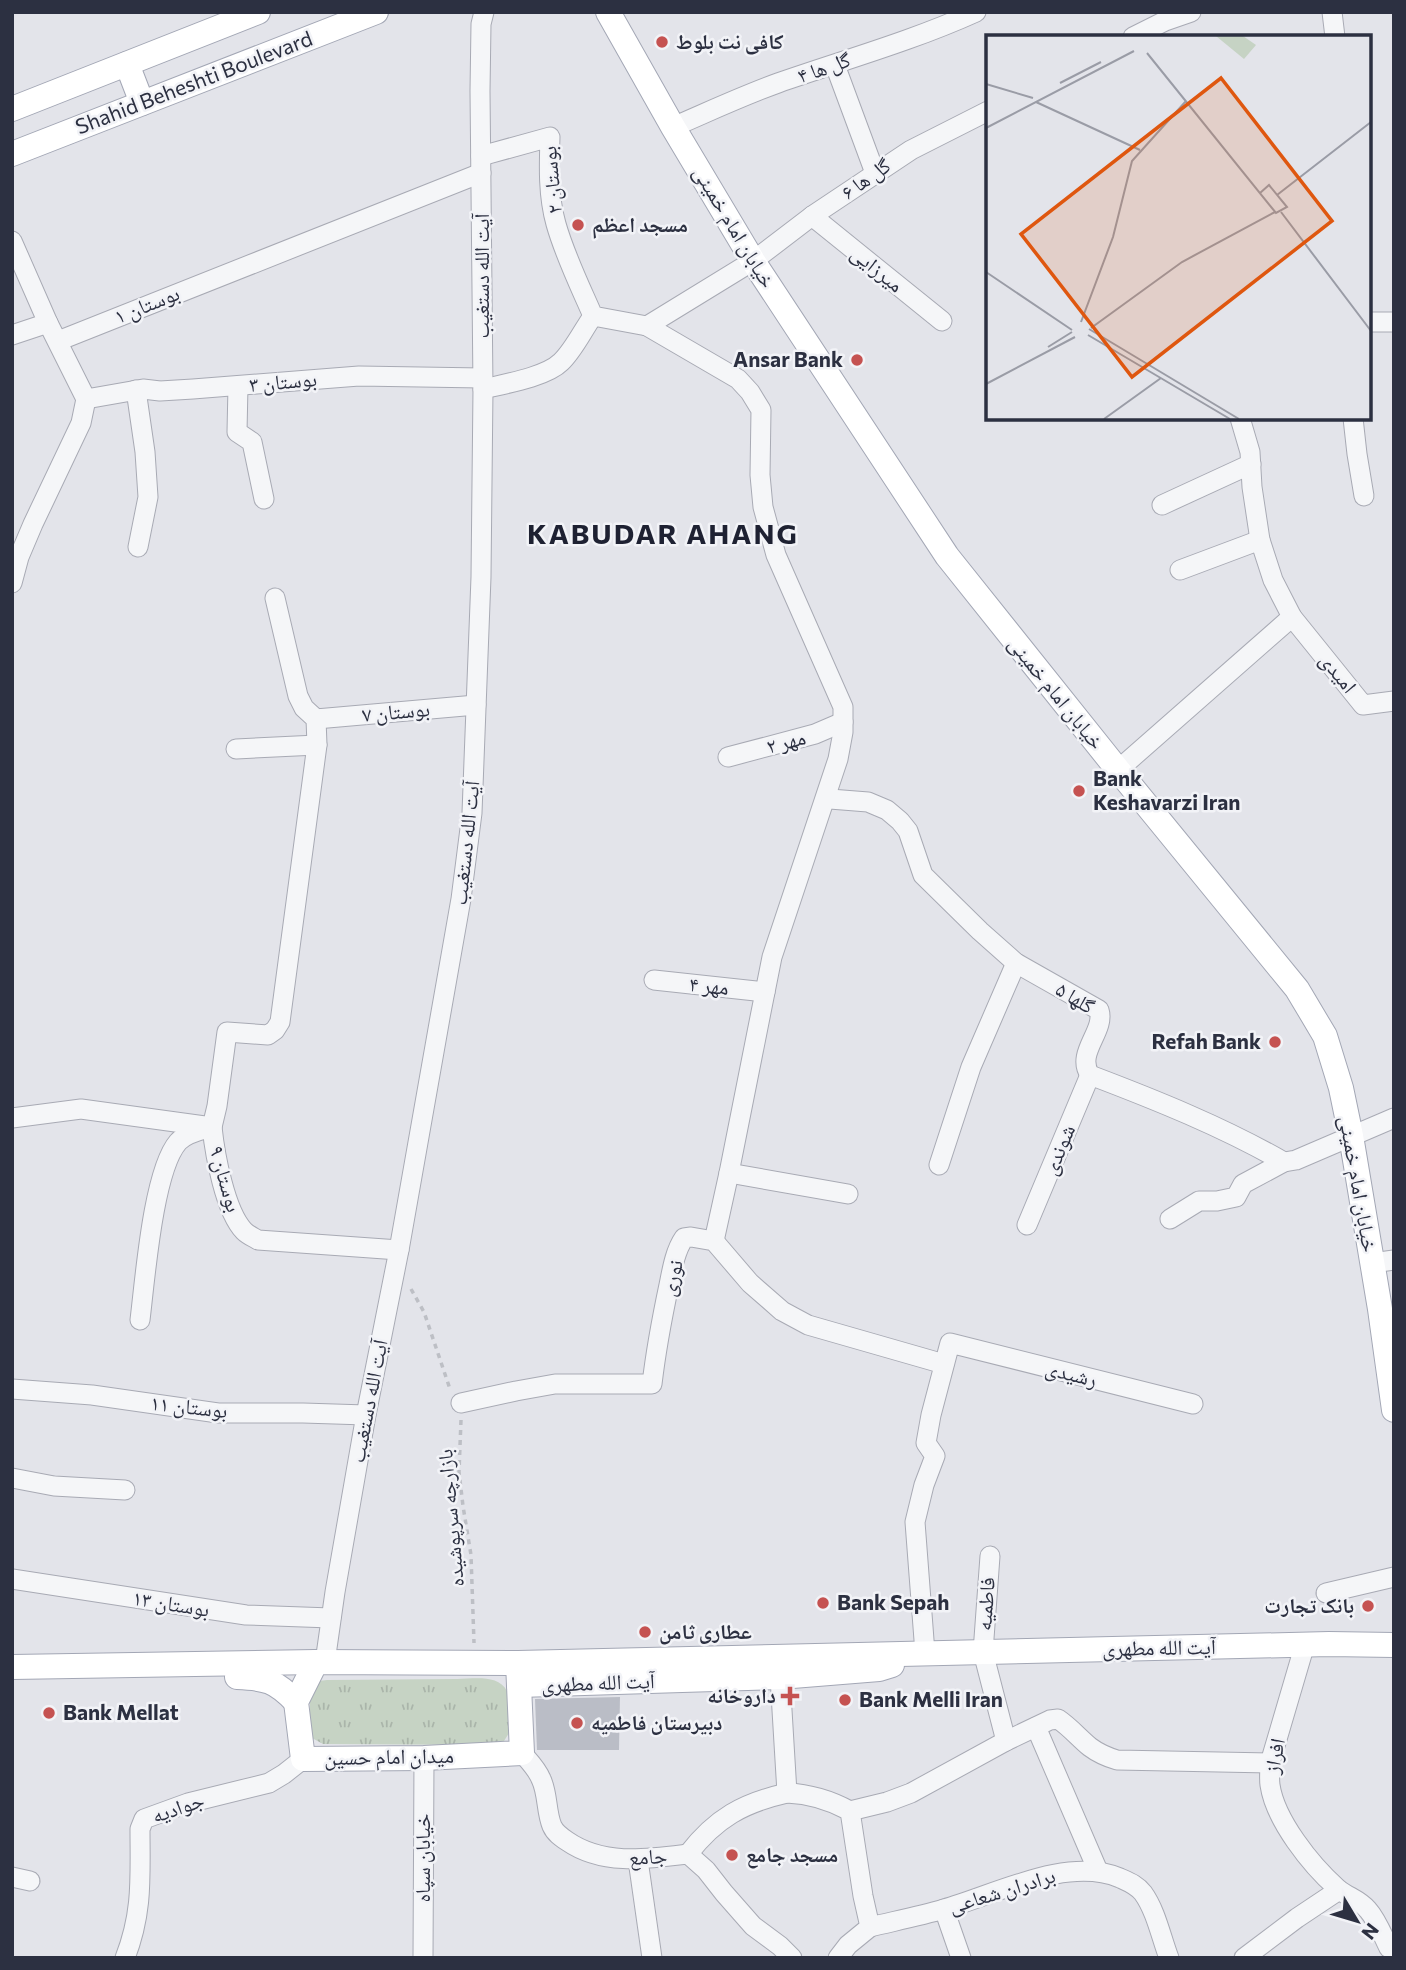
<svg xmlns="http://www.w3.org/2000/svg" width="1406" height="1970" viewBox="0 0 1406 1970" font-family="Commissioner,'Noto Naskh Arabic',sans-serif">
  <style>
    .grass { fill: url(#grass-tufts) }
    .building { fill: #babdc6 }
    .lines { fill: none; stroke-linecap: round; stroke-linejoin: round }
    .minor-casing { stroke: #a8aab4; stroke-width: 21 }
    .major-casing { stroke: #a3a7b5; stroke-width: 26 }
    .path { stroke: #bdbfc5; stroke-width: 3.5; stroke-dasharray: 5 5; stroke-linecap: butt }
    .minor { stroke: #f5f6f8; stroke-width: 19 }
    .major { stroke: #fff; stroke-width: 24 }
    .poi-dot { fill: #c55251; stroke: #f2f3f7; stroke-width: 2.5 }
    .labels { text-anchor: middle; stroke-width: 5; stroke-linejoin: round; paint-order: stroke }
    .poi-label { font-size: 21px; font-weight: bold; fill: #2c3041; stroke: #f2f3f7; text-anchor: start }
    .street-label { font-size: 21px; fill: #2c3041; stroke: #f2f3f7 }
    .district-label { font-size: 28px; font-weight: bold; letter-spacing: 2px; fill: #1e2132; stroke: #f2f3f7 }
    .inset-road { fill: none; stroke: #9a9ca6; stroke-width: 2 }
    .view { fill: #df570f; fill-opacity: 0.15; stroke: #df570f; stroke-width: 3.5 }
    .inset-edge { fill: none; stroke: #2c3041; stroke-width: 3.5 }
  </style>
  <defs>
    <pattern id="grass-tufts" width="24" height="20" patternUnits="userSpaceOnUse" patternTransform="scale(1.75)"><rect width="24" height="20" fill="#c6d3c4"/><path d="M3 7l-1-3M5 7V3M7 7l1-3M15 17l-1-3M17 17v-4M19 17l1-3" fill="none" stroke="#aab5aa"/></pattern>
  </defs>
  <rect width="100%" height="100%" fill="#e3e4ea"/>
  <path class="grass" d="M 457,1679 C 474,1679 498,1674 507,1691 L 509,1733 L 504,1741 L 492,1745 L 323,1744 L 312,1738 L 310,1728 L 310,1695 L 319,1681 L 327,1680 Z"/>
  <path class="building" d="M 620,1697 L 619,1750 L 537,1750 L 535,1699 Z"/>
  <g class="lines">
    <defs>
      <g id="minor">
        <path d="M 1332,12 L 1335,37"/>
        <path d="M 1133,37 L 1165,21 L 1191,12"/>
        <path d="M 835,65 L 875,173"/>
        <path d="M 673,127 C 708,112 742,96 778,83 C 844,60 912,41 976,12"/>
        <path d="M 481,156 L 550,137 C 549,166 548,196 556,224 C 565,256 580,286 593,316 L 647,326"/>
        <path d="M 812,216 L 942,321"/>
        <path d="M 12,241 L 48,323 L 86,399 L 81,423 L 33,524 L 19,557 L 12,583"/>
        <path d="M 1369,322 L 1394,322"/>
        <path d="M 12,335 L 48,323"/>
        <path d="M 58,341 L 481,173"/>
        <path d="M 238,386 L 237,432 L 252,442 L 264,499"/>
        <path d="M 483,389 C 504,384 546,377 561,362 C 573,351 583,330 593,316"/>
        <path d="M 136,390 L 145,452 L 148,497 L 138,547"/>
        <path d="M 86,399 L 143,389 L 160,391 L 193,389 L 359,376 L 482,378"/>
        <path d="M 1240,418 L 1250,452 L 1252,487 L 1260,540 L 1273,580 L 1292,617 L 1363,705 L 1394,701"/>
        <path d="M 1353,418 L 1357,454 L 1364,496"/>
        <path d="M 1162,505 L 1251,464"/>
        <path d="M 1180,570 L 1260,540"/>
        <path d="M 316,719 L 476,705"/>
        <path d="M 236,749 L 317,745"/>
        <path d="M 728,757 L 815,734 L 843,722"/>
        <path d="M 1118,770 L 1292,617"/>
        <path d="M 828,793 L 830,799 L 868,802 L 887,810 L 900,821 L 908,831 L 923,875 L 980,931 L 1016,963 L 1099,1010 C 1106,1031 1075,1053 1090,1075 C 1156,1100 1223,1127 1284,1162 L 1296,1160 L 1394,1118"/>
        <path d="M 654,980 L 765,992"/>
        <path d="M 12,1118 L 81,1109 L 212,1127 C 215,1155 225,1211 244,1231 C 248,1235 253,1237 258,1240 L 399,1250"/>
        <path d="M 939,1165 L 971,1067 L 1016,963"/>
        <path d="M 729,1173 L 848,1194"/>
        <path d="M 1170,1219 L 1199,1201 L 1217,1201 L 1236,1197 L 1243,1184 L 1284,1162"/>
        <path d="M 1027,1225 L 1090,1075"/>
        <path d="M 714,1241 L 729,1173 L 772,957 L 838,759 L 843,732 L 843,707 L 776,555 L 763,507 L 760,475 L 761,410 L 750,392 L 738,379 L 647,326 L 753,261 L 812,216 L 911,150 L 988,111"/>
        <path d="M 1372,1263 L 1394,1260"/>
        <path d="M 140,1320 C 145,1280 153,1171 178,1142 C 186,1133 201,1130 212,1127 L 217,1106 L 227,1032 L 268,1035 L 275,1030 L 280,1022 L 317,745 L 316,719 L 304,708 L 298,696 L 275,598"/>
        <path d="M 12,1389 L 92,1395 L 218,1413 L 303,1413 L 366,1415"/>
        <path d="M 461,1403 L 516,1391 L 555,1384 L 652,1384 C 656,1350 662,1318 669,1285 C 672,1270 675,1251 684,1238 L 691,1237 L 714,1241 L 750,1283 L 782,1311 L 808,1325 L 944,1364"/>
        <path d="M 12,1478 L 54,1486 L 125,1490"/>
        <path d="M 990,1556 L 983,1652 L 1006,1741"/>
        <path d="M 12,1579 L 246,1615 L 331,1618"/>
        <path d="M 1326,1593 L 1394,1577"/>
        <path d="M 1305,1644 L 1270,1763 C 1270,1770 1269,1778 1270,1785 C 1275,1820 1311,1865 1337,1888 C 1347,1897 1359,1899 1368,1910 C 1377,1920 1383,1936 1389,1948 L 1394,1945"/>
        <path d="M 925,1653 L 915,1522 L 924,1485 L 935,1456 L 926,1443 L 931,1415 L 950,1343 L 1193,1404"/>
        <path d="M 325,1662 L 335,1592 L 366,1415 L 399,1250 L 461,899 L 472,813 L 481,577 L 483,389 L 480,91 L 481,24 L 484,12"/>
        <path d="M 1036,1727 L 1098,1871"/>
        <path d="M 522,1753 C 529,1761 537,1769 541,1779 C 548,1793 546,1812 552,1826 C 555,1833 561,1837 567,1841 C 603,1866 648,1859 688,1854 L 706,1870 L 724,1893 L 753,1926 L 780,1946 L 792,1958"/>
        <path d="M 787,1793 C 811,1794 830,1800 850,1811 L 863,1896 L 870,1927 L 848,1945 L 838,1958"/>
        <path d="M 850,1811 L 887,1802 L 911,1793 L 1006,1741 L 1050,1720 L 1058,1719 C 1070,1727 1079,1738 1090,1747 C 1098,1753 1107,1757 1117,1760 L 1270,1763"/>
        <path d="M 688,1854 C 716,1818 743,1803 787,1793 L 780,1677"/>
        <path d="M 638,1860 L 652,1958"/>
        <path d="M 12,1877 L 30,1881"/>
        <path d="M 944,1909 L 961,1958"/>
        <path d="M 870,1927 C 895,1921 920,1916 944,1909 C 997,1894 1067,1856 1120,1878 C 1129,1882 1137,1885 1143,1893 C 1156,1911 1161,1937 1169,1958"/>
        <path d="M 125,1958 C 143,1912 140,1877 140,1829 L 144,1819 L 188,1803 L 269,1783 L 284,1774 L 303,1759"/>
        <path d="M 423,1958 L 424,1758"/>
        <path d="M 1244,1958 L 1297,1918 L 1339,1890"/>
      </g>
      <g id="major">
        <path d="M 608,12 L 673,127 L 753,261 L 947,556 L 1118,770 L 1297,989 L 1325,1036 L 1341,1088 L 1351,1136 L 1380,1309 L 1394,1410"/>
        <path d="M 127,64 L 142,103"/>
        <path d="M 12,109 L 258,12"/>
        <path d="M 12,154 L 376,12"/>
        <path d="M 518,1663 L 522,1753 L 424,1758 L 303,1759 L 296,1702 L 316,1662 L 518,1663 L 1329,1644 L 1394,1645"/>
        <path d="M 12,1667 L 316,1662"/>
        <path d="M 237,1677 C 266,1678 276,1681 296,1702"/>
        <path d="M 519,1685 L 780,1677 L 879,1669 L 892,1665"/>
      </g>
    </defs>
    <use href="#minor" class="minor-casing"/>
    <use href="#major" class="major-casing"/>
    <g class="path">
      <path d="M 411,1289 L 424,1312 L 450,1389"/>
      <path d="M 461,1420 L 459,1472 L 463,1506 L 471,1555 L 474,1643"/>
    </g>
    <use href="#minor" class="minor"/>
    <use href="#major" class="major"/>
  </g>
  <g class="poi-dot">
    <circle cx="662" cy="42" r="7"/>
    <circle cx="578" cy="225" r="7"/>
    <circle cx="857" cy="360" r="7"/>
    <circle cx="1079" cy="791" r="7"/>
    <circle cx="1275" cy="1042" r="7"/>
    <circle cx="823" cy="1603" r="7"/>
    <circle cx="1368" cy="1606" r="7"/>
    <circle cx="645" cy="1632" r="7"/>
    <path d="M786.5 1685.5h7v7h7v7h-7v7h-7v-7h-7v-7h7z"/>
    <circle cx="845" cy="1700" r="7"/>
    <circle cx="49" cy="1713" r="7"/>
    <circle cx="577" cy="1723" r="7"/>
    <circle cx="732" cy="1855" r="7"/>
  </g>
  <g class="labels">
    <g class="poi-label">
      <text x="676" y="49">کافی نت بلوط</text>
      <text x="592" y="232">مسجد اعظم</text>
      <text x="843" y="367" text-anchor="end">Ansar Bank</text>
      <text x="1093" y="786">Bank<tspan x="1093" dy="24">Keshavarzi Iran</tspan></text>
      <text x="1261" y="1049" text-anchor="end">Refah Bank</text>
      <text x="837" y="1610">Bank Sepah</text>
      <text x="1354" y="1613" text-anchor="end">بانک تجارت</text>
      <text x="659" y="1639">عطاری ثامن</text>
      <text x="776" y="1703" text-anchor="end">داروخانه</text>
      <text x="859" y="1707">Bank Melli Iran</text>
      <text x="63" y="1720">Bank Mellat</text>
      <text x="591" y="1730">دبیرستان فاطمیه</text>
      <text x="746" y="1862">مسجد جامع</text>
    </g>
    <g class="street-label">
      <text transform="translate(824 68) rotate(-19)" y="7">گل ها ۴</text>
      <text transform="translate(194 83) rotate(-21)" y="7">Shahid Beheshti Boulevard</text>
      <text transform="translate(866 179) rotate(-35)" y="7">گل ها ۶</text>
      <text transform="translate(552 180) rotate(-95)" y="7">بوستان ۲</text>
      <text transform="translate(734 227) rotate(59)" y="7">خیابان امام خمینی</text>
      <text transform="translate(877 269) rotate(39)" y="7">میرزایی</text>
      <text transform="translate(482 276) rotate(-90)" y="7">آیت الله دستغیب</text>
      <text transform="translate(147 305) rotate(-22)" y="7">بوستان ۱</text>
      <text transform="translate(283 382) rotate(-5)" y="7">بوستان ۳</text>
      <text transform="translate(1338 673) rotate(51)" y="7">امیدی</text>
      <text transform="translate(1056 693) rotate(51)" y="7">خیابان امام خمینی</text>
      <text transform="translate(396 712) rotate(-5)" y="7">بوستان ۷</text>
      <text transform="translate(786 742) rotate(-15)" y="7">مهر ۲</text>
      <text transform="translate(466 843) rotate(-84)" y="7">آیت الله دستغیب</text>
      <text transform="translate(709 986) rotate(6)" y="7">مهر ۴</text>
      <text transform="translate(1075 998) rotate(32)" y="7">گلها ۵</text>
      <text transform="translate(1059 1150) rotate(-67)" y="7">شوندی</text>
      <text transform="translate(225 1179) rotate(74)" y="7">بوستان ۹</text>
      <text transform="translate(1358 1184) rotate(80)" y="7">خیابان امام خمینی</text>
      <text transform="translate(672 1278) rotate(-76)" y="7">نوری</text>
      <text transform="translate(1071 1374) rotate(14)" y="7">رشیدی</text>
      <text transform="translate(369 1401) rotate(-79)" y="7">آیت الله دستغیب</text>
      <text transform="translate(189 1407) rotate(6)" y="7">بوستان ۱۱</text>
      <text transform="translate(451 1518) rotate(-95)" y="7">بازارچه سرپوشیده</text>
      <text transform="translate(171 1604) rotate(9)" y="7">بوستان ۱۳</text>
      <text transform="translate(986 1604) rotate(-86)" y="7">فاطمیه</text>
      <text transform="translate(1159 1648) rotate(-1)" y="7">آیت الله مطهری</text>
      <text transform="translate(598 1683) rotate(-2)" y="7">آیت الله مطهری</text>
      <text transform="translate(1275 1756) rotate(-79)" y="7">افراز</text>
      <text transform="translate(389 1757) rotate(-1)" y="7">میدان امام حسین</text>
      <text transform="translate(178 1808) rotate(-19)" y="7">جوادیه</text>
      <text transform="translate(648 1857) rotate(-3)" y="7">جامع</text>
      <text transform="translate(423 1858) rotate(-90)" y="7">خیابان سپاه</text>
      <text transform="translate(1002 1891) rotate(-17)" y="7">برادران شعاعی</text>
    </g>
    <g class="district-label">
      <text x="663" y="544">KABUDAR AHANG</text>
    </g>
  </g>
  <g transform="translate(986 35)">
    <rect width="385" height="385" fill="#e3e4ea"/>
    <path d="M 230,1 L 257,1 L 270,10 L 258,24 Z" fill="#c6d3c4"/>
    <path class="inset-road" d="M 161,18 L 290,178 L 301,172 L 283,150 L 274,158M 74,48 L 115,27M 0,49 L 47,63M 50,67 L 154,115M 0,93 L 148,16M 291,160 L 385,87M 295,177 L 385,296M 0,237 L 86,295M 95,287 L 127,202 L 146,126 L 200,66M 105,293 L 196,227 L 289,177M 103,294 L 253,384M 102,300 L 244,384M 62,312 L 86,297M 0,349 L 89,302M 118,384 L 175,343"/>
    <path class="view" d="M 235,43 L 346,186 L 146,342 L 35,199 Z"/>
    <rect width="385" height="385" class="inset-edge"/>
  </g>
  <rect width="1406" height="1970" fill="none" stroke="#2c3041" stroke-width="28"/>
  <g transform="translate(1357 1921) rotate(128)" stroke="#f2f3f7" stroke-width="5" paint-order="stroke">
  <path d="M0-5L12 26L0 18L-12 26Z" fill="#2c3041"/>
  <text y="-10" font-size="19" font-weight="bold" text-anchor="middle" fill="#2c3041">N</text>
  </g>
</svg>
